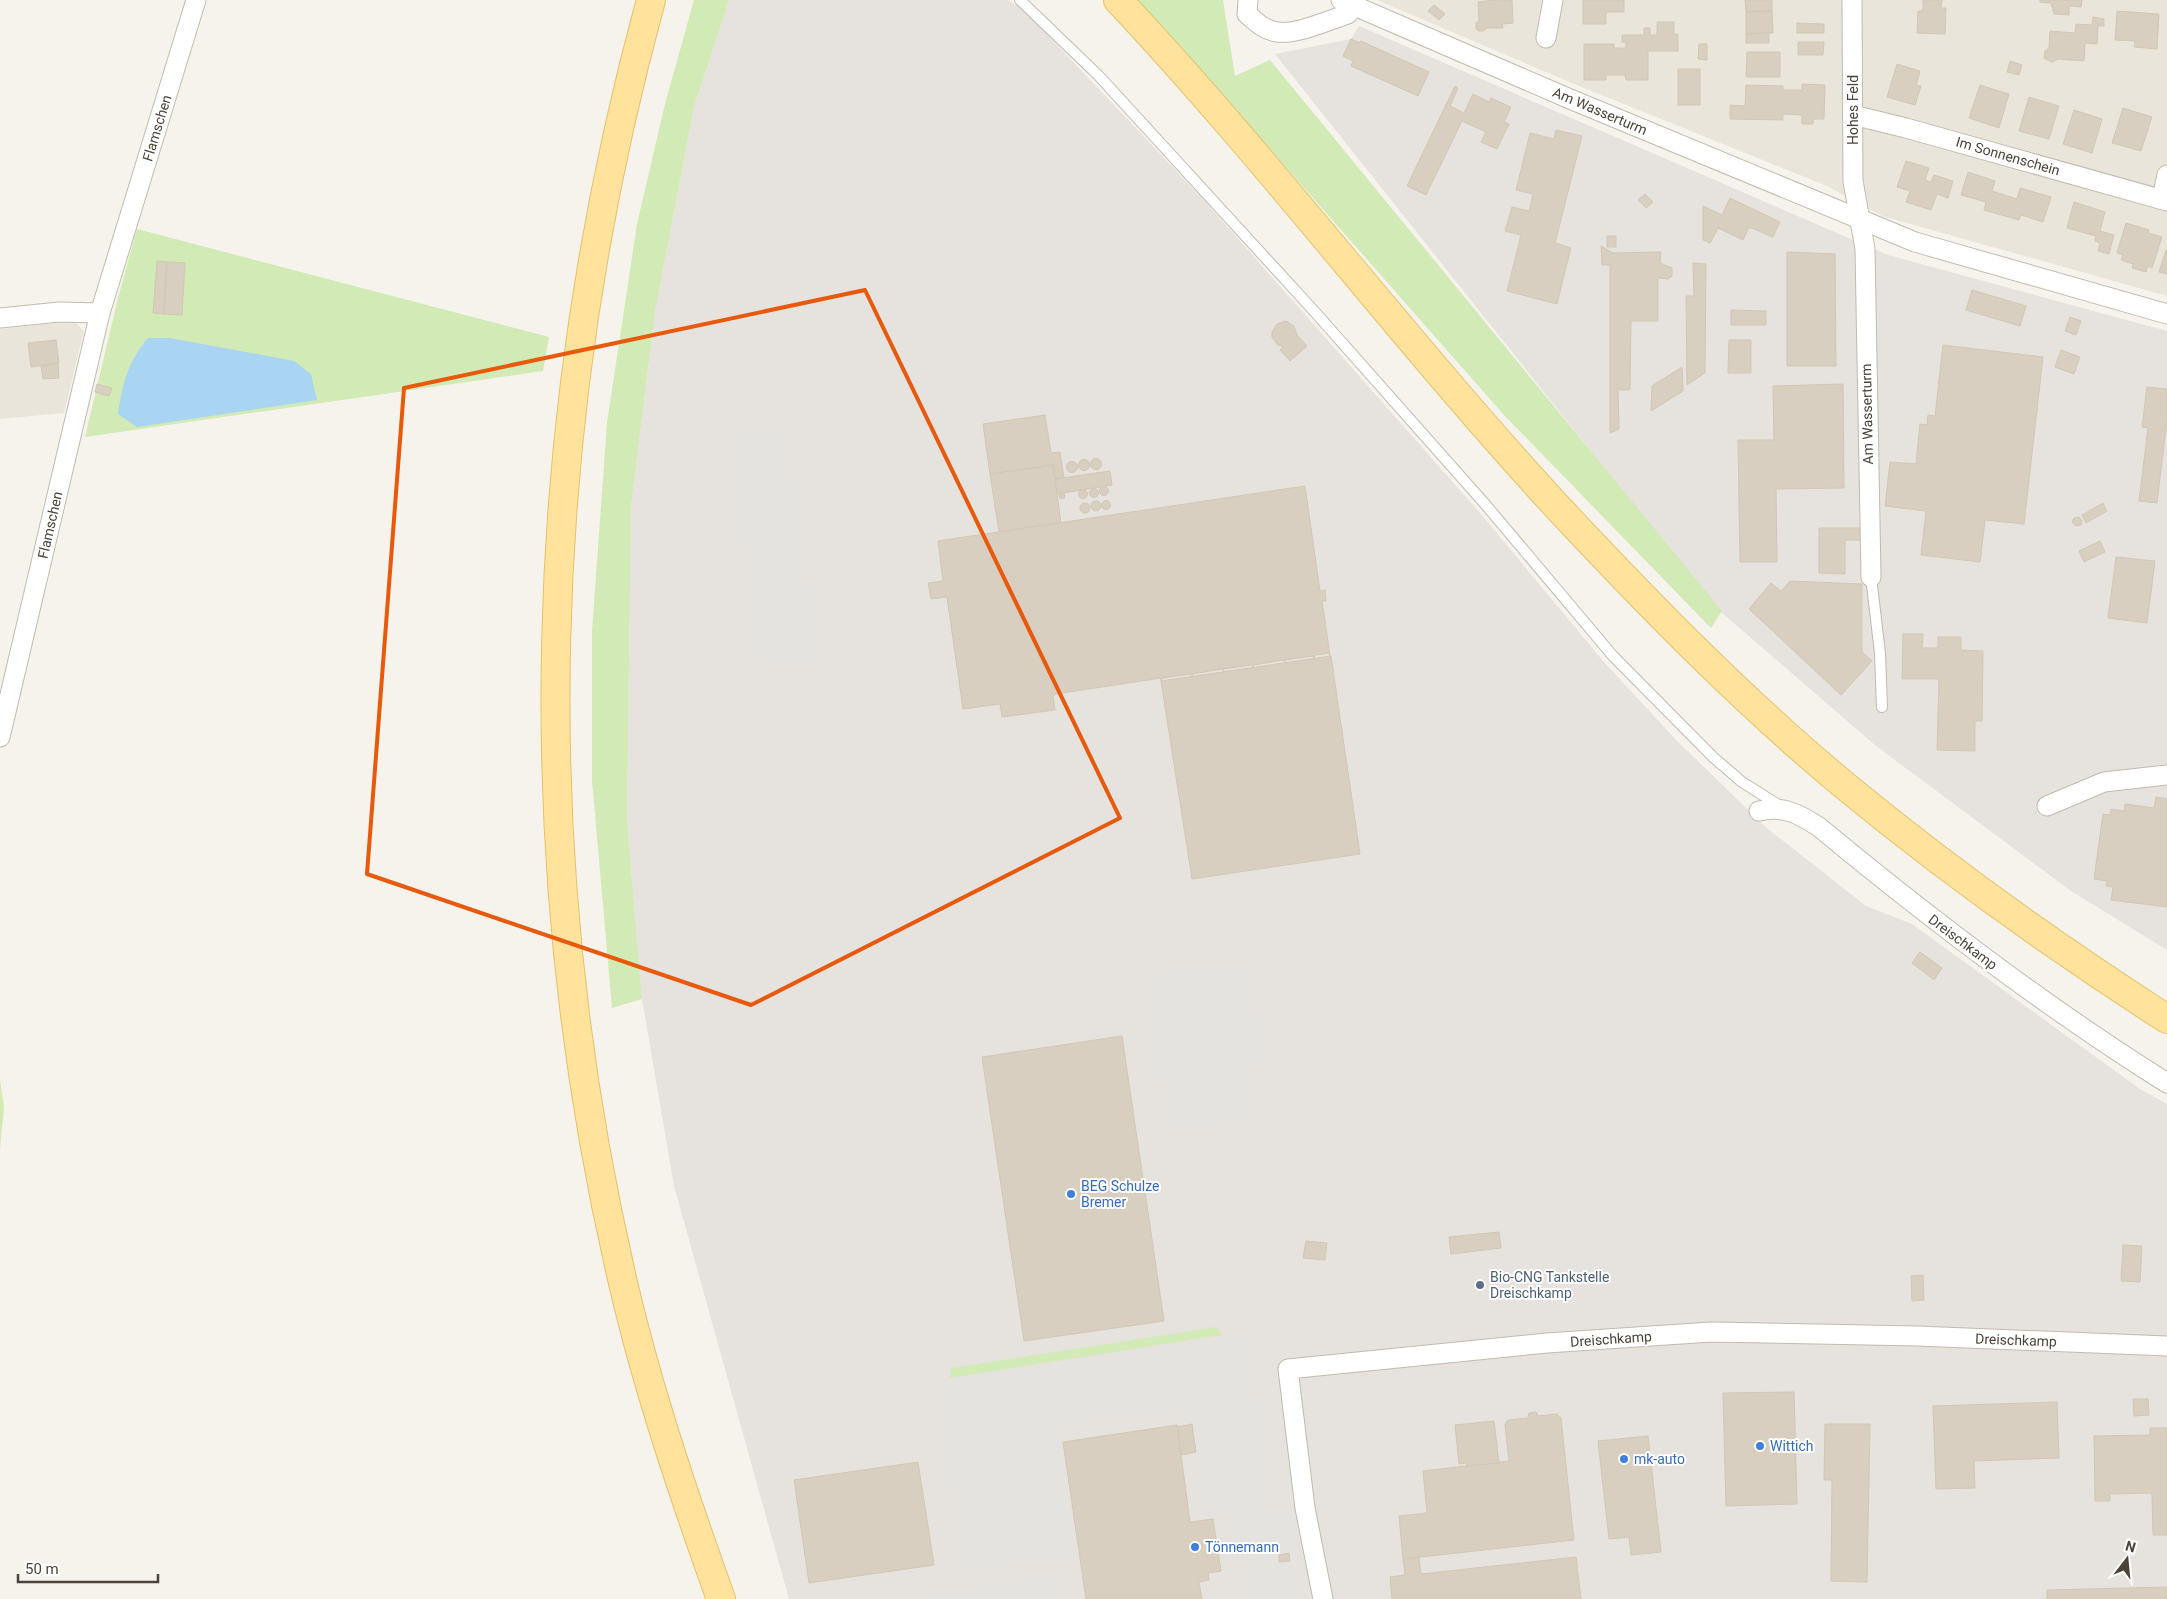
<svg xmlns="http://www.w3.org/2000/svg" width="2167" height="1599" viewBox="0 0 2167 1599" font-family="Roboto,sans-serif">
  <style>
    .residential { fill: #eae5da }
    .industrial { fill: #e6e2dd }
    .green { fill: #d2eab5 }
    .parking { fill: #e5e3e0 }
    .water { fill: #a9d4f2 }
    .building { fill: #d8cfc1; stroke: #d3c7b4 }
    .lines { fill: none; stroke-linecap: round; stroke-linejoin: round }
    .lane-casing { stroke: #c2bbae; stroke-width: 12 }
    .street-casing { stroke: #c2bbae; stroke-width: 21 }
    .primary-casing { stroke: #e6c16a; stroke-width: 30 }
    .lane { stroke: #fff; stroke-width: 10 }
    .street { stroke: #fff; stroke-width: 19 }
    .primary { stroke: #ffe39c; stroke-width: 28 }
    .marked { fill: none; stroke: #e8590c; stroke-width: 4; stroke-linejoin: round }
    .shop-dot { fill: #3f7fe0; stroke: #fff; stroke-width: 2 }
    .service-dot { fill: #5c6f8a; stroke: #fff; stroke-width: 2 }
    .labels { text-anchor: middle; stroke-width: 4; stroke-linejoin: round; paint-order: stroke }
    .street-label { font-size: 14px; fill: #4b4439; stroke: #fff }
    .shop-label { font-size: 14px; fill: #366cbe; stroke: #fff; text-anchor: start }
    .service-label { font-size: 14px; fill: #4e5e75; stroke: #fff; text-anchor: start }
  </style>
  <rect width="100%" height="100%" fill="#f6f3ec"/>
  <g class="residential">
    <path d="M 1377,0 L 2167,0 L 2167,296 L 1882,216 L 1827,186 L 1574,84 Z"/>
    <path d="M 74,321 L 84,331 L 64,413 L 0,419 L 0,329 Z"/>
  </g>
  <g class="industrial">
    <path d="M 729,0 L 1008,0 L 1023,9 L 1202,198 L 1480,513 L 1603,661 L 1678,742 L 1768,829 L 1866,906 L 1912,924 L 2140,1089 L 2167,1104 L 2167,1599 L 789,1599 L 674,1186 L 642,999 L 627,820 L 631,507 L 655,312 L 694,107 Z"/>
    <path d="M 1359,26 L 1888,255 L 2167,331 L 2167,950 L 2071,891 L 1876,746 L 1714,606 L 1275,54 L 1351,39 Z"/>
  </g>
  <g class="green">
    <path d="M 694,0 L 729,0 L 694,107 L 655,312 L 631,507 L 627,820 L 642,999 L 612,1008 L 592,780 L 592,631 L 607,423 L 637,224 L 665,104 Z"/>
    <path d="M 1135,0 L 1223,0 L 1235,76 L 1270,60 L 1722,611 L 1711,628 L 1503,414 L 1218,90 Z"/>
    <path d="M 137,229 L 549,337 L 543,371 L 85,437 L 118,298 Z"/>
    <path d="M 0,1080 L 4,1107 L 0,1149 Z"/>
    <path d="M 1217,1327 L 1222,1335 L 950,1378 L 951,1368 Z"/>
  </g>
  <g class="parking">
    <path d="M 755,429 L 782,438 L 815,659 L 765,667 L 731,430 Z"/>
    <path d="M 1230,964 L 1231,972 L 1247,970 L 1259,1063 L 1244,1065 L 1251,1119 L 1170,1129 L 1151,979 L 1168,977 L 1167,972 Z"/>
    <path d="M 1243,1336 L 1267,1512 L 1284,1511 L 1299,1599 L 1251,1599 L 1237,1513 L 1203,1500 L 1192,1408 L 1057,1424 L 1074,1555 L 969,1570 L 940,1381 Z"/>
    <path d="M 1051,1575 L 1055,1599 L 913,1599 Z"/>
  </g>
  <path class="water" d="M 148,338 L 170,338 L 294,361 L 311,374 L 317,400 L 137,427 L 118,414 C 122,385 128,361 148,338 Z"/>
  <g class="building">
    <path d="M 1493,0 L 1512,0 L 1513,23 L 1502,24 L 1503,28 L 1487,28 L 1484,31 L 1479,31 L 1476,29 L 1476,23 L 1479,20 L 1478,2 Z"/>
    <path d="M 1583,0 L 1624,0 L 1624,12 L 1606,12 L 1606,24 L 1583,24 Z"/>
    <path d="M 1745,0 L 1772,0 L 1772,11 L 1746,12 Z"/>
    <path d="M 1923,0 L 1942,0 L 1941,8 L 1946,8 L 1945,34 L 1917,33 L 1918,11 L 1923,11 Z"/>
    <path d="M 2040,0 L 2082,0 L 2081,7 L 2069,6 L 2069,15 L 2054,14 L 2051,3 L 2040,2 Z"/>
    <path d="M 1434,5 L 1445,14 L 1439,20 L 1428,11 Z"/>
    <path d="M 1772,11 L 1773,33 L 1746,34 L 1746,12 Z"/>
    <path d="M 2117,11 L 2159,14 L 2157,49 L 2134,47 L 2135,41 L 2115,40 Z"/>
    <path d="M 2093,17 L 2104,19 L 2104,26 L 2098,26 L 2097,44 L 2085,43 L 2084,61 L 2058,59 L 2052,62 L 2044,58 L 2045,51 L 2049,48 L 2050,31 L 2075,33 L 2076,24 L 2092,25 Z"/>
    <path d="M 1657,22 L 1674,22 L 1674,34 L 1678,34 L 1678,51 L 1648,51 L 1648,80 L 1626,80 L 1625,75 L 1606,75 L 1606,80 L 1584,80 L 1584,44 L 1614,44 L 1614,48 L 1626,48 L 1626,42 L 1622,42 L 1622,35 L 1644,35 L 1644,28 L 1650,28 L 1650,35 L 1657,35 Z"/>
    <path d="M 1797,23 L 1824,24 L 1824,33 L 1797,33 Z"/>
    <path d="M 1769,33 L 1769,43 L 1746,43 L 1746,34 Z"/>
    <path d="M 1351,39 L 1360,43 L 1361,41 L 1429,72 L 1418,96 L 1351,66 L 1353,61 L 1343,56 Z"/>
    <path d="M 1798,42 L 1824,42 L 1823,55 L 1798,55 Z"/>
    <path d="M 1699,44 L 1707,44 L 1707,60 L 1698,59 Z"/>
    <path d="M 1747,52 L 1780,52 L 1780,77 L 1746,77 Z"/>
    <path d="M 2010,61 L 2022,65 L 2019,75 L 2007,72 Z"/>
    <path d="M 1897,64 L 1920,71 L 1916,85 L 1921,86 L 1915,105 L 1887,97 Z"/>
    <rect x="1678" y="69" width="22" height="36"/>
    <path d="M 1802,84 L 1825,85 L 1824,119 L 1813,119 L 1813,124 L 1802,124 L 1802,115 L 1783,114 L 1783,120 L 1730,119 L 1730,105 L 1745,106 L 1746,85 L 1783,86 L 1783,90 L 1802,90 Z"/>
    <path d="M 1980,85 L 2009,94 L 1999,128 L 1969,118 Z"/>
    <path d="M 1455,86 L 1458,88 L 1450,106 L 1464,113 L 1473,94 L 1489,102 L 1491,98 L 1511,107 L 1504,122 L 1509,124 L 1497,149 L 1481,142 L 1486,132 L 1462,121 L 1426,195 L 1407,186 Z"/>
    <path d="M 2029,97 L 2059,106 L 2049,139 L 2019,131 Z"/>
    <path d="M 2123,108 L 2152,117 L 2141,151 L 2112,143 Z"/>
    <path d="M 2074,110 L 2102,119 L 2092,153 L 2063,144 Z"/>
    <path d="M 1556,130 L 1582,136 L 1555,243 L 1571,248 L 1557,304 L 1507,291 L 1521,235 L 1505,231 L 1512,207 L 1529,211 L 1533,194 L 1516,190 L 1530,133 L 1554,139 Z"/>
    <path d="M 1906,161 L 1929,168 L 1925,180 L 1931,182 L 1934,175 L 1953,181 L 1948,198 L 1937,194 L 1931,210 L 1906,202 L 1910,191 L 1897,187 Z"/>
    <path d="M 1968,172 L 1995,181 L 1992,191 L 2017,199 L 2020,188 L 2051,197 L 2043,222 L 2021,215 L 2019,220 L 1984,210 L 1986,202 L 1961,195 Z"/>
    <path d="M 1645,194 L 1653,202 L 1646,208 L 1638,200 Z"/>
    <path d="M 1730,198 L 1780,222 L 1773,237 L 1749,227 L 1743,240 L 1718,228 L 1710,243 L 1703,240 L 1703,206 L 1722,215 Z"/>
    <path d="M 2074,202 L 2105,212 L 2100,231 L 2114,235 L 2109,254 L 2098,251 L 2100,243 L 2095,241 L 2096,236 L 2067,228 Z"/>
    <path d="M 2126,223 L 2149,230 L 2148,233 L 2162,237 L 2152,268 L 2148,266 L 2146,272 L 2132,268 L 2133,264 L 2121,260 L 2123,255 L 2117,253 Z"/>
    <rect x="1607" y="236" width="9" height="11"/>
    <path d="M 1601,246 L 1613,253 L 1661,252 L 1660,263 L 1672,268 L 1672,276 L 1668,279 L 1658,278 L 1658,321 L 1631,321 L 1630,390 L 1618,390 L 1619,429 L 1610,433 L 1610,265 L 1602,265 Z"/>
    <path d="M 2166,250 L 2167,250 L 2167,274 L 2159,272 Z"/>
    <path d="M 1787,252 L 1835,254 L 1836,366 L 1787,366 Z"/>
    <path d="M 157,261 L 167,262 L 164,314 L 153,313 Z"/>
    <path d="M 167,262 L 185,263 L 182,315 L 164,314 Z"/>
    <path d="M 1693,263 L 1706,264 L 1705,373 L 1687,385 L 1686,296 L 1694,296 Z"/>
    <path d="M 1972,290 L 2026,306 L 2020,326 L 1966,310 Z"/>
    <path d="M 1731,310 L 1766,311 L 1766,325 L 1731,325 Z"/>
    <path d="M 2070,317 L 2081,321 L 2076,335 L 2065,331 Z"/>
    <path d="M 1286,321 L 1294,326 L 1297,335 L 1307,346 L 1290,361 L 1280,350 L 1283,347 L 1277,344 L 1272,337 L 1272,332 L 1277,324 Z"/>
    <path d="M 56,340 L 59,363 L 31,367 L 28,343 Z"/>
    <path d="M 1729,340 L 1751,340 L 1751,373 L 1728,373 Z"/>
    <path d="M 1943,345 L 2043,357 L 2024,524 L 1985,520 L 1980,562 L 1921,555 L 1926,511 L 1885,506 L 1890,462 L 1916,464 L 1920,424 L 1927,425 L 1928,415 L 1935,416 Z"/>
    <path d="M 2061,350 L 2080,357 L 2074,374 L 2055,367 Z"/>
    <path d="M 58,363 L 59,378 L 43,379 L 41,366 Z"/>
    <path d="M 1682,367 L 1683,391 L 1651,411 L 1652,386 Z"/>
    <path d="M 97,384 L 112,388 L 109,396 L 95,392 Z"/>
    <path d="M 1843,384 L 1844,488 L 1776,489 L 1777,562 L 1740,562 L 1738,440 L 1774,440 L 1773,386 Z"/>
    <path d="M 2147,387 L 2167,389 L 2167,419 L 2157,503 L 2139,501 L 2148,428 L 2142,427 Z"/>
    <path d="M 1045,415 L 1051,453 L 1060,452 L 1064,478 L 1055,479 L 1053,465 L 990,474 L 983,424 Z"/>
    <circle cx="1096" cy="464" r="5.5"/>
    <circle cx="1084" cy="465" r="5.5"/>
    <circle cx="1072" cy="467" r="5.5"/>
    <path d="M 1053,465 L 1061,523 L 999,532 L 990,474 Z"/>
    <path d="M 1110,471 L 1112,485 L 1057,494 L 1055,479 Z"/>
    <path d="M 1305,486 L 1320,591 L 1325,590 L 1326,601 L 1322,601 L 1330,656 L 1329,653 L 1315,655 L 1314,658 L 1313,656 L 1284,660 L 1285,662 L 1283,660 L 1254,665 L 1253,667 L 1252,665 L 1223,669 L 1224,671 L 1222,669 L 1193,674 L 1192,676 L 1191,674 L 1163,678 L 1161,681 L 1161,678 L 1056,694 L 1053,696 L 1055,710 L 1002,717 L 1000,704 L 963,709 L 947,597 L 931,599 L 928,583 L 943,581 L 938,541 Z"/>
    <circle cx="1104" cy="491" r="4.5"/>
    <circle cx="1094" cy="493" r="4.5"/>
    <circle cx="1083" cy="494" r="4.5"/>
    <circle cx="1062" cy="496" r="3"/>
    <circle cx="1106" cy="505" r="4.5"/>
    <circle cx="1096" cy="506" r="5"/>
    <circle cx="1085" cy="508" r="5"/>
    <path d="M 2103,503 L 2107,511 L 2086,523 L 2082,515 Z"/>
    <path d="M 2079,517 L 2082,521 L 2081,525 L 2076,526 L 2072,522 L 2074,518 Z"/>
    <path d="M 1819,528 L 1862,528 L 1862,540 L 1845,540 L 1845,574 L 1819,573 Z"/>
    <path d="M 2100,541 L 2105,552 L 2084,562 L 2079,551 Z"/>
    <path d="M 2116,557 L 2155,561 L 2147,623 L 2108,618 Z"/>
    <path d="M 1790,581 L 1862,584 L 1862,652 L 1872,661 L 1841,695 L 1749,609 L 1771,583 L 1781,591 Z"/>
    <path d="M 1903,634 L 1923,634 L 1922,648 L 1938,648 L 1938,637 L 1961,637 L 1961,650 L 1983,651 L 1982,721 L 1975,721 L 1975,751 L 1937,750 L 1939,679 L 1902,679 Z"/>
    <path d="M 1331,656 L 1360,854 L 1192,879 L 1161,681 Z"/>
    <path d="M 2156,797 L 2167,799 L 2167,907 L 2111,900 L 2113,887 L 2106,886 L 2107,881 L 2094,879 L 2103,814 L 2110,815 L 2111,809 L 2124,811 L 2125,804 L 2154,808 Z"/>
    <path d="M 1920,952 L 1942,968 L 1934,980 L 1912,963 Z"/>
    <path d="M 1122,1036 L 1164,1321 L 1024,1341 L 982,1057 Z"/>
    <path d="M 1499,1232 L 1501,1248 L 1451,1254 L 1449,1237 Z"/>
    <path d="M 1306,1241 L 1327,1243 L 1325,1260 L 1303,1258 Z"/>
    <path d="M 2123,1245 L 2142,1246 L 2140,1282 L 2121,1281 Z"/>
    <path d="M 1923,1275 L 1924,1300 L 1912,1301 L 1911,1276 Z"/>
    <path d="M 1794,1392 L 1797,1504 L 1726,1506 L 1723,1393 Z"/>
    <path d="M 2133,1399 L 2148,1399 L 2149,1415 L 2134,1416 Z"/>
    <path d="M 2057,1402 L 2059,1458 L 1974,1461 L 1975,1488 L 1936,1489 L 1933,1406 Z"/>
    <path d="M 1536,1412 L 1538,1416 L 1557,1414 L 1561,1418 L 1574,1540 L 1403,1559 L 1399,1516 L 1427,1513 L 1423,1471 L 1509,1461 L 1505,1424 L 1508,1420 L 1528,1418 L 1529,1413 Z"/>
    <path d="M 1494,1421 L 1499,1463 L 1467,1466 L 1466,1463 L 1459,1464 L 1455,1425 Z"/>
    <path d="M 1192,1424 L 1196,1452 L 1181,1455 L 1177,1427 Z"/>
    <path d="M 1825,1424 L 1870,1424 L 1867,1582 L 1831,1581 L 1832,1480 L 1824,1480 Z"/>
    <path d="M 1177,1425 L 1190,1522 L 1213,1519 L 1221,1571 L 1208,1573 L 1209,1580 L 1199,1582 L 1202,1599 L 1086,1599 L 1063,1442 Z"/>
    <path d="M 2150,1428 L 2167,1428 L 2167,1535 L 2153,1535 L 2152,1493 L 2110,1494 L 2110,1501 L 2095,1501 L 2094,1436 L 2150,1435 Z"/>
    <path d="M 1648,1436 L 1661,1552 L 1631,1555 L 1629,1537 L 1609,1539 L 1598,1441 Z"/>
    <path d="M 918,1462 L 934,1565 L 809,1583 L 794,1480 Z"/>
    <path d="M 1289,1553 L 1290,1561 L 1279,1562 L 1279,1555 Z"/>
    <path d="M 1419,1557 L 1421,1574 L 1576,1557 L 1581,1599 L 1392,1599 L 1390,1577 L 1405,1575 L 1403,1559 Z"/>
    <path d="M 2167,1587 L 2167,1599 L 2047,1599 L 2047,1590 Z"/>
  </g>
  <g class="lines">
    <defs>
      <g id="lane">
        <path d="M 1020,0 L 1099,76 L 1314,311 L 1485,504 L 1613,656 L 1713,757 L 1742,782 L 1780,806"/>
        <path d="M 1871,577 L 1880,653 L 1882,707"/>
      </g>
      <g id="street">
        <path d="M 1248,0 L 1247,14 C 1256,22 1264,30 1277,32 C 1297,35 1329,20 1348,14 L 1353,5"/>
        <path d="M 1341,0 L 1570,99 L 1915,242 L 2167,314"/>
        <path d="M 1852,0 L 1853,181 L 1865,249 L 1871,577"/>
        <path d="M 1546,38 L 1553,0"/>
        <path d="M 1853,115 L 1906,128 L 2167,201"/>
        <path d="M 2162,199 L 2167,175"/>
        <path d="M 100,313 L 196,0"/>
        <path d="M 0,318 L 59,312 L 100,313 L 0,737"/>
        <path d="M 2047,806 L 2104,782 L 2167,775"/>
        <path d="M 1759,811 C 1783,805 1799,814 1819,827 C 1930,919 2044,1006 2167,1083"/>
        <path d="M 1323,1599 L 1305,1508 L 1288,1369 L 1547,1343 L 1711,1332 L 1917,1336 L 2167,1346"/>
      </g>
      <g id="primary">
        <path d="M 651,0 C 535,423 523,859 624,1287 C 649,1393 684,1496 721,1599"/>
        <path d="M 1118,0 C 1273,165 1409,347 1563,513 C 1652,608 1744,702 1844,785 C 1947,870 2055,947 2167,1019"/>
      </g>
    </defs>
    <use href="#lane" class="lane-casing"/>
    <use href="#street" class="street-casing"/>
    <use href="#primary" class="primary-casing"/>
    <use href="#lane" class="lane"/>
    <use href="#street" class="street"/>
    <use href="#primary" class="primary"/>
  </g>
  <path class="marked" d="M 865,290 L 1120,818 L 751,1005 L 367,874 L 404,388 Z"/>
  <g class="shop-dot">
    <circle cx="1071" cy="1194" r="5"/>
    <circle cx="1760" cy="1446" r="5"/>
    <circle cx="1624" cy="1459" r="5"/>
    <circle cx="1195" cy="1547" r="5"/>
  </g>
  <circle class="service-dot" cx="1480" cy="1285" r="5"/>
  <g class="labels">
    <g class="street-label">
      <text transform="translate(1853 110) rotate(-90)" y="5">Hohes Feld</text>
      <text transform="translate(1600 111) rotate(23)" y="5">Am Wasserturm</text>
      <text transform="translate(157 128) rotate(-73)" y="5">Flamschen</text>
      <text transform="translate(2008 156) rotate(16)" y="5">Im Sonnenschein</text>
      <text transform="translate(1867 414) rotate(-91)" y="5">Am Wasserturm</text>
      <text transform="translate(50 525) rotate(-77)" y="5">Flamschen</text>
      <text transform="translate(1963 942) rotate(37)" y="5">Dreischkamp</text>
      <text transform="translate(1611 1339) rotate(-4)" y="5">Dreischkamp</text>
      <text transform="translate(2016 1340) rotate(2)" y="5">Dreischkamp</text>
    </g>
    <g class="shop-label">
      <text x="1081" y="1191">BEG Schulze<tspan x="1081" dy="16">Bremer</tspan></text>
      <text x="1770" y="1451">Wittich</text>
      <text x="1634" y="1464">mk-auto</text>
      <text x="1205" y="1552">Tönnemann</text>
    </g>
    <g class="service-label">
      <text x="1490" y="1282">Bio-CNG Tankstelle<tspan x="1490" dy="16">Dreischkamp</tspan></text>
    </g>
  </g>
  <g transform="translate(2127 1559) rotate(16)" stroke="#ffffff" stroke-width="4" paint-order="stroke">
  <path d="M0-4L9 19L0 12L-9 19Z" fill="#4b4439"/>
  <text y="-8" font-size="14" font-weight="bold" text-anchor="middle" fill="#4b4439">N</text>
  </g>
  <path d="M18 1574v8h140v-8" fill="none" stroke="#4b4439" stroke-width="2.5"/>
  <text x="25" y="1574" font-size="15" fill="#4b4439" stroke="#ffffff" stroke-width="4" paint-order="stroke">50 m</text>
</svg>
